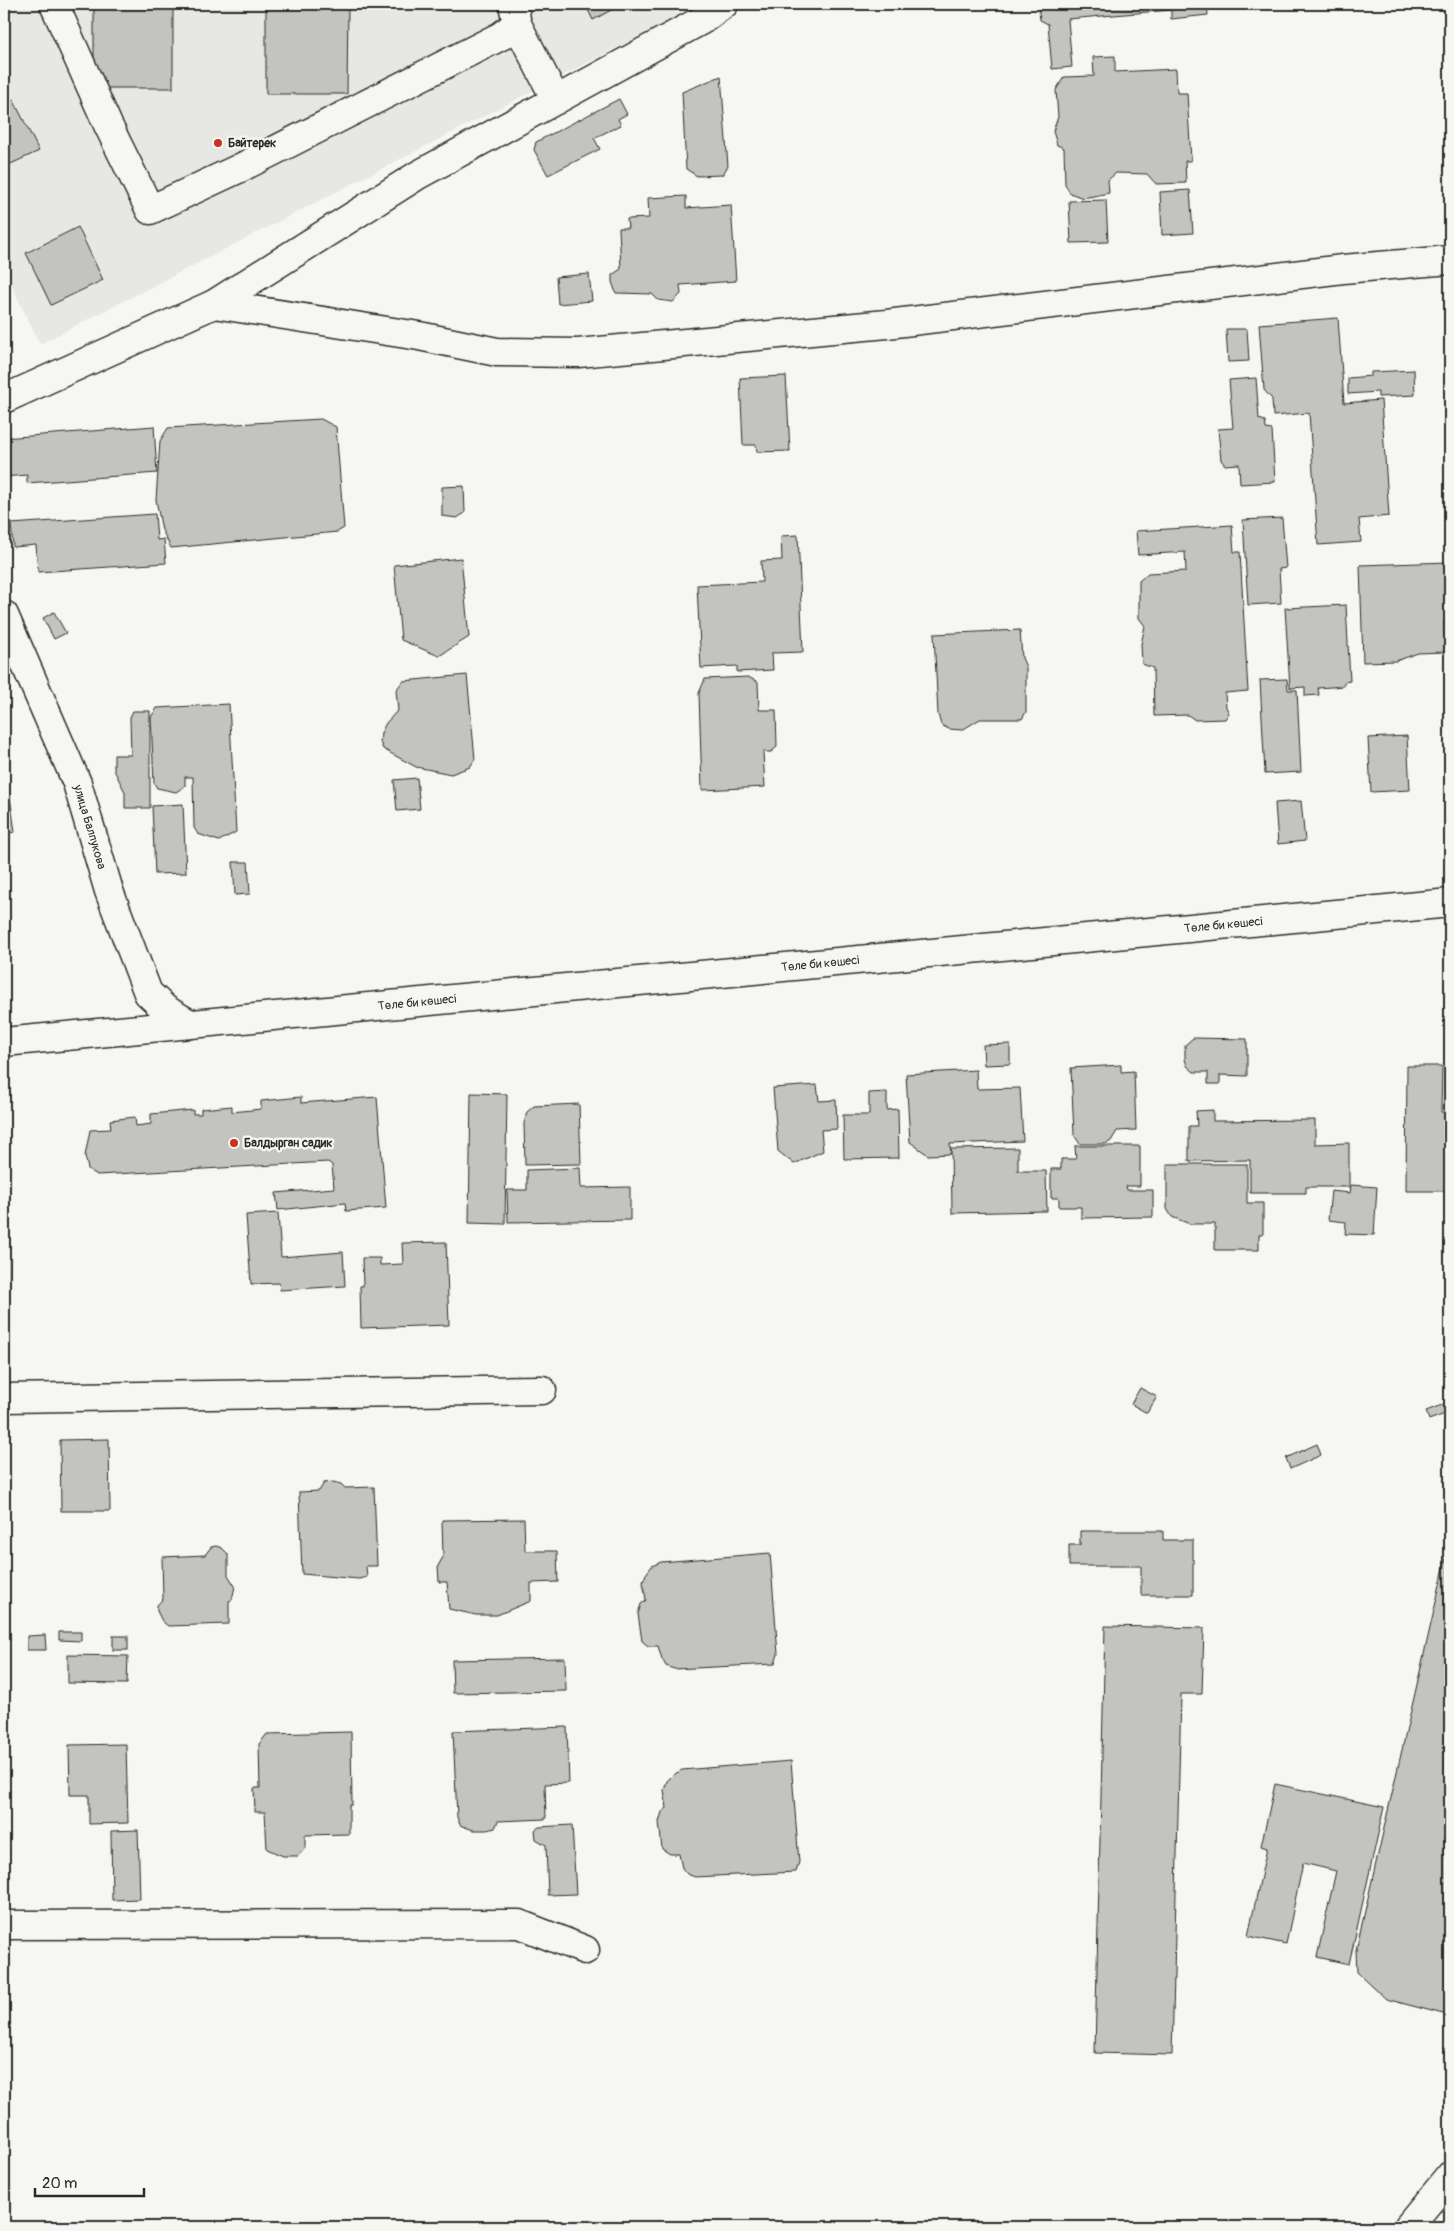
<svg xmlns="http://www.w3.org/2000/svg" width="1454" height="2231" viewBox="0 0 1454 2231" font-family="Pangolin,sans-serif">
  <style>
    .built { fill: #e7e7e3 }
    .building { fill: #c3c3c0; stroke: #2b2b2b }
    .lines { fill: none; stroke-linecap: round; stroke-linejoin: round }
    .minor-casing { stroke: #2b2b2b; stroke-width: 31 }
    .minor { stroke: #f6f6f2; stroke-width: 28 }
    .poi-dot { fill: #c8321e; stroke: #f6f6f2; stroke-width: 2 }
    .labels { text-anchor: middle; stroke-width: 4.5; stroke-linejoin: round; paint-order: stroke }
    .poi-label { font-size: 12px; font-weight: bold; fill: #2b2b2b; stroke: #f6f6f2; text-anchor: start }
    .street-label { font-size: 12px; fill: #2b2b2b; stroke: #f6f6f2 }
  </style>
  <rect width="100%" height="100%" fill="#f6f6f2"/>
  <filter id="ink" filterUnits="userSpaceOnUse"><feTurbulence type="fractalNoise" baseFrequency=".02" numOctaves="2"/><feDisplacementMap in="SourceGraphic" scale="10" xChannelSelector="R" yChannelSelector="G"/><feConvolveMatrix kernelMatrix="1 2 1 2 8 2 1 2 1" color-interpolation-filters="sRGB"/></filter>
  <g filter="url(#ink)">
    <path class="built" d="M 4,4 L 672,4 L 679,16 L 40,344 L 4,270 Z"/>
    <g class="building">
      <rect x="94" y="4" width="79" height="84"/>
      <path d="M 266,4 L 348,4 L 347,94 L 266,94 Z"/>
      <path d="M 585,4 L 622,4 L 593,20 Z"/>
      <path d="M 1038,4 L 1207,4 L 1208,15 L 1171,19 L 1171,10 L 1068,19 L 1072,67 L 1052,69 L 1048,24 L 1040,20 Z"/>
      <path d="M 1115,56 L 1115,72 L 1176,69 L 1177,93 L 1187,93 L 1191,161 L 1185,161 L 1186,183 L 1156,184 L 1147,174 L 1116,173 L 1108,180 L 1109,193 L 1083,198 L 1070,193 L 1065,184 L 1064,148 L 1057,145 L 1053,131 L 1058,117 L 1056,90 L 1064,77 L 1094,76 L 1093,57 Z"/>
      <path d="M 721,76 L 728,166 L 722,175 L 697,176 L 686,169 L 682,92 Z"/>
      <path d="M 13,99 L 39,151 L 4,167 L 4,103 Z"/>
      <path d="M 619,99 L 627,114 L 618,119 L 621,125 L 594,138 L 600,149 L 548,175 L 534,150 L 536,142 Z"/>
      <path d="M 1190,190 L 1193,233 L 1162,235 L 1160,192 Z"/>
      <path d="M 686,196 L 686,208 L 731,205 L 736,281 L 680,285 L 681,294 L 673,302 L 658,300 L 652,294 L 616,293 L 612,282 L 612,275 L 621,269 L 619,228 L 628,228 L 627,219 L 649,218 L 648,198 Z"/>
      <path d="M 1106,200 L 1108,242 L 1071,243 L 1069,201 Z"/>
      <path d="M 78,227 L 103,280 L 51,305 L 26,253 Z"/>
      <path d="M 589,274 L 592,301 L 558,304 L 556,277 Z"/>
      <path d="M 1338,318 L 1344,403 L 1381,400 L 1389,516 L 1359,519 L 1361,542 L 1318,545 L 1309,413 L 1273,416 L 1272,399 L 1264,390 L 1259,324 Z"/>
      <path d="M 1226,329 L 1247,329 L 1249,361 L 1228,362 Z"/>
      <path d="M 1414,370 L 1415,395 L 1378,397 L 1378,392 L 1348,394 L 1348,378 L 1371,376 L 1371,372 Z"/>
      <path d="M 786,376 L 790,451 L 757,452 L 756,445 L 743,445 L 740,378 Z"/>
      <path d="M 1256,378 L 1259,419 L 1265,421 L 1266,429 L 1272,430 L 1275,482 L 1240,484 L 1239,464 L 1225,465 L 1221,460 L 1218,429 L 1233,428 L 1229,380 Z"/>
      <path d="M 321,419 L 336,427 L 344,528 L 337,532 L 171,548 L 162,530 L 156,500 L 160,441 L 168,428 Z"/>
      <path d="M 154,426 L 157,473 L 27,483 L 27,475 L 4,477 L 4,438 Z"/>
      <path d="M 464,486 L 465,513 L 457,518 L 442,516 L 442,487 Z"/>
      <path d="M 155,514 L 157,540 L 164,539 L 166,563 L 38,572 L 36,545 L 13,547 L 11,524 Z"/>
      <path d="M 1282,518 L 1286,568 L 1279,569 L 1281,603 L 1248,605 L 1243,520 Z"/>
      <path d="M 1232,525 L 1234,552 L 1240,552 L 1248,691 L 1225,693 L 1226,707 L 1229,713 L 1225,719 L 1195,720 L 1188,715 L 1154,716 L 1153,668 L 1142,664 L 1141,644 L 1145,626 L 1139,618 L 1139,581 L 1148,573 L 1186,571 L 1185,552 L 1138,555 L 1136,531 Z"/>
      <path d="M 798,535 L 803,652 L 772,653 L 773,670 L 737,672 L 737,666 L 701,668 L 697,585 L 762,582 L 761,561 L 782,560 L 781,536 Z"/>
      <path d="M 461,558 L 469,637 L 439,656 L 401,640 L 394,565 Z"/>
      <path d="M 1450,562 L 1450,622 L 1444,622 L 1445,652 L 1418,653 L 1396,661 L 1363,662 L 1360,565 Z"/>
      <path d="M 1346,605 L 1350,681 L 1344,682 L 1344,686 L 1318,688 L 1319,695 L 1305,696 L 1305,687 L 1290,688 L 1285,608 Z"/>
      <path d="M 54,612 L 66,633 L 54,639 L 43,618 Z"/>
      <path d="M 1020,630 L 1022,658 L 1026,667 L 1026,712 L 1022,719 L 980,719 L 962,730 L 949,729 L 941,725 L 938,714 L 934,634 Z"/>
      <path d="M 467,675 L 475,759 L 470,767 L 451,774 L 416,767 L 383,749 L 380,742 L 381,733 L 386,723 L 398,710 L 396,690 L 403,681 Z"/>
      <path d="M 748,677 L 758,682 L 759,710 L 776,710 L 777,747 L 771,752 L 763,752 L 765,787 L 702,790 L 699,693 L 705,679 Z"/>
      <path d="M 1287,679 L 1288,690 L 1297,690 L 1301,772 L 1265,774 L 1260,680 Z"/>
      <path d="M 229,704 L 236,832 L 219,841 L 198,834 L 194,828 L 193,777 L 185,777 L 185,786 L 176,792 L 157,788 L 154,783 L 151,717 L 157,708 Z"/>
      <path d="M 133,711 L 150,711 L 150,808 L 125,808 L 125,792 L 114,770 L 114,755 L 131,755 L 130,717 Z"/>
      <path d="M 1407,736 L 1410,790 L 1371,792 L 1368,738 Z"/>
      <path d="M 4,754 L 15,832 L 4,834 Z"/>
      <path d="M 417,778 L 420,809 L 397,811 L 394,780 Z"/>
      <path d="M 1301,801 L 1305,841 L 1278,844 L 1275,803 Z"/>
      <path d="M 183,804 L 186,873 L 155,874 L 152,806 Z"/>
      <path d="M 233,862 L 248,862 L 250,894 L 235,895 Z"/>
      <path d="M 1193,1038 L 1247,1039 L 1247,1076 L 1220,1075 L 1220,1084 L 1208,1084 L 1208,1072 L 1194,1072 L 1187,1066 L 1185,1059 L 1185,1045 Z"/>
      <path d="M 1010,1044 L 1010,1064 L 984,1065 L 983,1045 Z"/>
      <path d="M 1121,1065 L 1121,1072 L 1134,1071 L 1136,1130 L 1117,1131 L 1111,1141 L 1106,1144 L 1080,1144 L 1074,1135 L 1071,1068 Z"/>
      <path d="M 1446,1065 L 1450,1065 L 1450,1106 L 1445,1106 Z"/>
      <path d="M 1407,1066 L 1442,1066 L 1441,1112 L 1450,1113 L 1450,1191 L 1406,1191 Z"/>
      <path d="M 976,1070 L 977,1089 L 1020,1088 L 1023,1141 L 950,1144 L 951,1154 L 928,1155 L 910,1142 L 906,1074 Z"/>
      <path d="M 817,1085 L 819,1101 L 836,1100 L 837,1129 L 821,1130 L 823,1151 L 794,1164 L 778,1151 L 773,1088 Z"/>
      <path d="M 887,1092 L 887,1110 L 898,1109 L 899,1158 L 844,1159 L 843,1115 L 869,1115 L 869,1093 Z"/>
      <path d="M 471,1093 L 507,1094 L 505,1224 L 469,1223 Z"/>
      <path d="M 301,1097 L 301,1103 L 377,1097 L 386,1208 L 346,1211 L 345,1203 L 278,1210 L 276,1193 L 334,1188 L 332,1165 L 328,1162 L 97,1175 L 88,1169 L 85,1156 L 90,1130 L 111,1129 L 110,1120 L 135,1117 L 136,1126 L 151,1124 L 151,1114 L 193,1110 L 193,1114 L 201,1114 L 201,1109 L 232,1106 L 232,1112 L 261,1109 L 261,1101 Z"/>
      <path d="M 579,1104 L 581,1164 L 525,1165 L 524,1123 L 527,1112 L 534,1106 Z"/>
      <path d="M 1213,1110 L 1213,1121 L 1315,1120 L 1315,1144 L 1349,1143 L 1349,1187 L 1306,1187 L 1306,1193 L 1250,1193 L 1250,1160 L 1189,1161 L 1189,1126 L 1197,1126 L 1196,1111 Z"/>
      <path d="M 1075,1146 L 1140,1146 L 1140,1186 L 1126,1186 L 1127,1190 L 1153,1190 L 1153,1217 L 1081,1218 L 1081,1207 L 1059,1207 L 1059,1198 L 1051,1198 L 1051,1169 L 1061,1169 L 1061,1159 L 1076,1159 Z"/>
      <path d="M 1018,1148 L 1018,1171 L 1046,1171 L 1047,1211 L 952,1213 L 951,1149 Z"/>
      <path d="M 1167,1164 L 1247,1164 L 1247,1203 L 1263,1203 L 1263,1235 L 1259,1235 L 1259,1250 L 1215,1250 L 1215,1224 L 1190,1224 L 1172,1217 L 1167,1209 Z"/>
      <path d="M 580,1168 L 581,1188 L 630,1187 L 630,1220 L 508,1222 L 507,1190 L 527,1190 L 527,1170 Z"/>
      <path d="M 1351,1185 L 1377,1187 L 1374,1235 L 1345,1234 L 1346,1222 L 1328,1220 L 1331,1191 L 1350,1193 Z"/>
      <path d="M 278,1213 L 281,1257 L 343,1252 L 345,1286 L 280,1290 L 279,1283 L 251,1284 L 246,1215 Z"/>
      <path d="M 4,1228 L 7,1228 L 8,1318 L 4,1318 Z"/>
      <path d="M 446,1242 L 449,1325 L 361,1328 L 360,1286 L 363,1286 L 362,1258 L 380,1258 L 380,1265 L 403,1264 L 402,1243 Z"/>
      <path d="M 1140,1388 L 1157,1397 L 1147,1413 L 1131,1404 Z"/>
      <path d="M 1450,1402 L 1450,1412 L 1429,1420 L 1426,1411 Z"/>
      <path d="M 109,1439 L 110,1511 L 61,1511 L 60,1440 Z"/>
      <path d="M 1317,1444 L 1321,1455 L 1290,1469 L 1286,1458 Z"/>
      <path d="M 333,1482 L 341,1484 L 345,1488 L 374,1487 L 377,1566 L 366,1566 L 367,1577 L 359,1579 L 302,1574 L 299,1492 L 319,1491 L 324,1483 Z"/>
      <path d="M 524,1519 L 525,1551 L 557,1551 L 558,1582 L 531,1583 L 531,1601 L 497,1615 L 476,1615 L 449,1609 L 447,1582 L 439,1582 L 438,1566 L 443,1557 L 442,1520 Z"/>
      <path d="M 1080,1531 L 1163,1531 L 1163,1540 L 1193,1540 L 1193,1595 L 1141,1595 L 1141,1566 L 1069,1566 L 1069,1545 L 1080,1545 Z"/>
      <path d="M 1450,1541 L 1450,2012 L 1443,2014 L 1386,1999 L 1357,1972 L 1356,1950 Z"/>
      <path d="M 216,1546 L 222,1548 L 228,1554 L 228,1575 L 235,1586 L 232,1600 L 229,1601 L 229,1624 L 168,1626 L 162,1621 L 157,1611 L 157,1605 L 163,1599 L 162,1557 L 205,1555 L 211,1547 Z"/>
      <path d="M 770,1553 L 778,1654 L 775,1664 L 674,1669 L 666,1666 L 662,1659 L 658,1646 L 648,1646 L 642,1641 L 638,1614 L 641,1604 L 646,1600 L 643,1582 L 646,1574 L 652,1566 L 661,1562 Z"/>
      <path d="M 1105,1626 L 1204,1628 L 1202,1694 L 1181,1694 L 1172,2055 L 1095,2053 Z"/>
      <path d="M 59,1632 L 81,1632 L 81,1641 L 59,1640 Z"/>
      <path d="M 45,1635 L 46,1650 L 27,1650 L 27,1636 Z"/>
      <rect x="113" y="1636" width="15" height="14"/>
      <path d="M 68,1655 L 128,1656 L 127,1684 L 68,1683 Z"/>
      <path d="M 565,1658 L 566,1691 L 453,1693 L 452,1660 Z"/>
      <path d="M 567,1727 L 569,1783 L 545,1784 L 546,1819 L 498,1821 L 495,1828 L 487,1830 L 473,1830 L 460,1825 L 457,1817 L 453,1731 Z"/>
      <path d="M 351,1732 L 352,1805 L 349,1805 L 349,1834 L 305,1835 L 305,1848 L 298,1856 L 283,1856 L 267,1849 L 265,1812 L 255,1812 L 254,1788 L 260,1788 L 259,1744 L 267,1734 Z"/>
      <path d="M 126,1744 L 128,1823 L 89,1824 L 89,1795 L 70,1795 L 69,1745 Z"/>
      <path d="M 791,1761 L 799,1862 L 796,1872 L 695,1877 L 687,1874 L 682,1868 L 679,1854 L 670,1854 L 662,1849 L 659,1822 L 662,1812 L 667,1808 L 664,1790 L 667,1781 L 673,1775 L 682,1770 Z"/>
      <path d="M 1275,1784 L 1384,1807 L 1349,1964 L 1317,1957 L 1336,1871 L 1303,1863 L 1286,1944 L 1248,1936 L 1267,1848 L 1261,1846 Z"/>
      <path d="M 572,1825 L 576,1894 L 548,1895 L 546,1845 L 536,1839 L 535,1830 L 539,1827 Z"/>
      <path d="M 138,1830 L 140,1899 L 112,1900 L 111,1831 Z"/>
    </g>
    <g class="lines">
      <defs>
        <g id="minor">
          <path d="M 54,4 L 108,125 L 150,210 L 240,168 L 501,36 L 517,24"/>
          <path d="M 556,100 L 702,20 L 724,4"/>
          <path d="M 214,304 L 419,336 L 497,352 L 578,353 L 887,324 L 1343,269 L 1450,260"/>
          <path d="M 4,399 L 214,304 L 418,175 L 556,100 L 517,24 L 513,4"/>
          <path id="s1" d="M 4,615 L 77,783 L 109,891 L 148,993 L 165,1009 L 190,1024"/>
          <path id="s2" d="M 4,1042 L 1450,903"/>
          <path d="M 4,1398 L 542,1390"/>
          <path d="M 4,1925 L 519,1924 L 585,1950"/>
          <path d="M 1408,2227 L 1450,2176"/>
        </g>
      </defs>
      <use href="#minor" class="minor-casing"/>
      <use href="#minor" class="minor"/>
    </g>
  </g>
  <g class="poi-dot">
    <circle cx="218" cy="143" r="5"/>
    <circle cx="234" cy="1143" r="5"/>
  </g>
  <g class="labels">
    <g class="poi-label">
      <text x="228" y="147">Байтерек</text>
      <text x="244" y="1147">Балдырган садик</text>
    </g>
    <g class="street-label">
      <text dy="4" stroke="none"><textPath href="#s1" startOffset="229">улица Балпукова</textPath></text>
      <text dy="4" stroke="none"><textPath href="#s2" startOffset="1225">Төле би көшесі</textPath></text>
      <text dy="4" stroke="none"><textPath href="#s2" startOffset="820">Төле би көшесі</textPath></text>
      <text dy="4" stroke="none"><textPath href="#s2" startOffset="415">Төле би көшесі</textPath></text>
    </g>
  </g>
  <rect width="1454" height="2231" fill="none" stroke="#f6f6f2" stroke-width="20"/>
  <rect x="10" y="10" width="1434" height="2211" fill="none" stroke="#2b2b2b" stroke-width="2" filter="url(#ink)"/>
  <path d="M35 2188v8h109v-8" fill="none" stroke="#2b2b2b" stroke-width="2.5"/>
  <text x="42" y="2188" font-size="15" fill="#2b2b2b" stroke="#f6f6f2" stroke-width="4" paint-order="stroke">20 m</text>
</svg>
